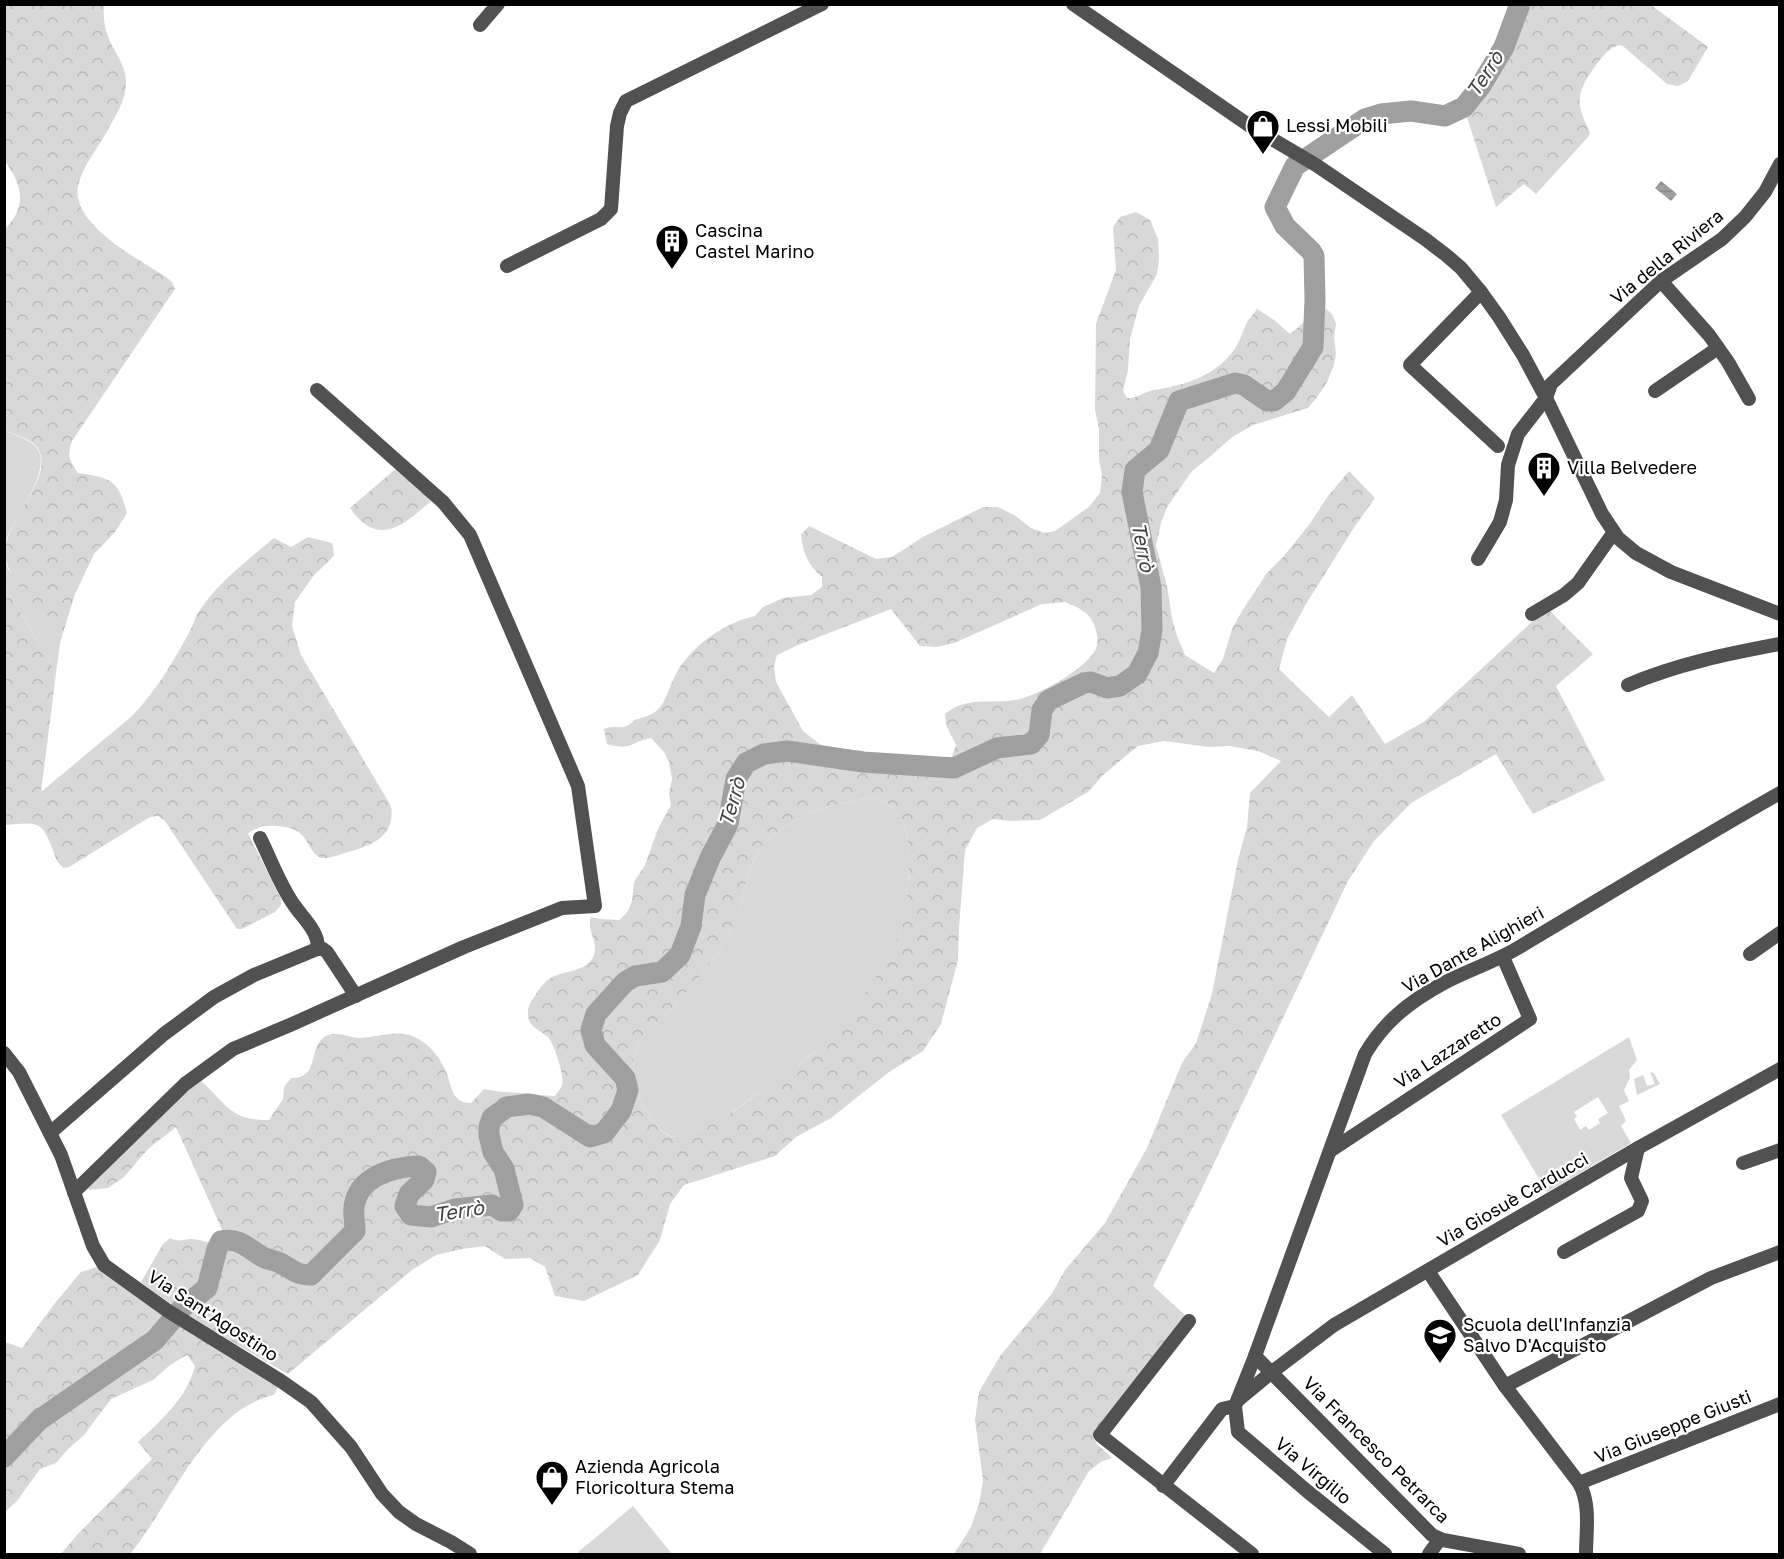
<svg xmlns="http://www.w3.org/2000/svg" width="1784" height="1559" viewBox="0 0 1784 1559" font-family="'Golos Text',sans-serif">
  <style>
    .green { fill: #d8d8d8; fill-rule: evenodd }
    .forest { fill: url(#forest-crowns); fill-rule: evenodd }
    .water { fill: url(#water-rules) }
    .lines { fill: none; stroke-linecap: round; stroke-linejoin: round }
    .river { stroke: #9f9f9f; stroke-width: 21 }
    .minor { stroke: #515151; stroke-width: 14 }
    .labels { text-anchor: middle; stroke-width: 4.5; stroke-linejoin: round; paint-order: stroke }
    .poi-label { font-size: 18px; fill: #000; stroke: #fff; text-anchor: start }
    .street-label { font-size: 18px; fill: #000; stroke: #fff }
    .water-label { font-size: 20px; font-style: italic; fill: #404040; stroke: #fff }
  </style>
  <defs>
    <pattern id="forest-crowns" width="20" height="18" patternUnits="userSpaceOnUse" patternTransform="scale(1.5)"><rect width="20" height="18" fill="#d8d8d8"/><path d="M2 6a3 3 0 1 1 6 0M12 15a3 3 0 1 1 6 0" fill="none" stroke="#b8b8b8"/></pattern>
    <pattern id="water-rules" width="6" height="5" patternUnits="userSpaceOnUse" patternTransform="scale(1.5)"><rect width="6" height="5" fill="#9f9f9f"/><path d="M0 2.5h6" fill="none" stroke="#878787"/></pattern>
  </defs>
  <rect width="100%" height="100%" fill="#fff"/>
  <g class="green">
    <path d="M 5,430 C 14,436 25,437 34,445 C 57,465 15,516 7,538 C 5,543 5,548 5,552 Z"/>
    <path d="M 4,556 L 8,569 L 58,636 L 63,633 L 60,643 L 55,681 L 54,671 L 50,661 L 5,587 Z"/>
    <path d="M 875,798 C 900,804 909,831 909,854 C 909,883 908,915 896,942 C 891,955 883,967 875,978 C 866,993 857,1008 846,1021 C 821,1051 787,1074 755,1096 C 737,1108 719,1121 699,1130 C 682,1138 671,1142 657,1126 C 637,1102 624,1069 641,1040 C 648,1027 667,1014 677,1003 C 699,979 718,956 732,927 C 745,900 747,860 767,841 C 796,813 837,802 875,798 Z"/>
    <path d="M 1629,1037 L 1637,1060 L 1629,1070 L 1630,1078 L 1624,1090 L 1629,1101 L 1619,1106 L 1626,1121 L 1621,1126 L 1631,1143 L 1547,1192 L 1501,1115 ZM 1598,1097 L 1608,1113 L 1598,1119 L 1600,1123 L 1589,1130 L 1586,1126 L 1580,1130 L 1574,1119 L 1577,1117 L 1574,1112 Z"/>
    <path d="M 1650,1072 L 1654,1073 L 1660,1084 L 1637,1095 L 1634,1079 L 1643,1075 L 1647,1086 L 1655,1084 Z"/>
    <path d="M 633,1506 L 672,1554 L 576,1554 Z"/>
  </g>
  <g class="forest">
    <path d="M 5,4 L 104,5 C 103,15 104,26 108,36 C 113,51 127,66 126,83 C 126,101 114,118 106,133 C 96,150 82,168 78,186 C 71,225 139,259 166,277 L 172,282 L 175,289 L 72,441 C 67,457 69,459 78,473 C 111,478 118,479 127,513 L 115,532 L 94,554 L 75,594 L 63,633 L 58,636 L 53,635 C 41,617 8,576 5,557 C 0,524 58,477 37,447 C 29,437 15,436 5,430 L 5,229 C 28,206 22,185 5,161 Z"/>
    <path d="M 1512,5 L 1651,5 L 1708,47 L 1688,81 L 1678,86 L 1667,84 L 1623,46 C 1618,45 1619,45 1614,47 C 1603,52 1581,84 1580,96 C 1578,109 1585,121 1590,133 L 1588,137 L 1536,194 L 1524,184 L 1496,207 L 1462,102 L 1477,83 L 1498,39 Z"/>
    <path d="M 1136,212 L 1150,220 L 1158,239 L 1159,258 L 1157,274 L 1139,306 L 1130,339 L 1128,370 L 1123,391 L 1127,398 C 1137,399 1145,391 1154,390 C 1184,386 1221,374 1237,345 C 1241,338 1243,331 1246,324 C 1249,318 1254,314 1257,309 L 1274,320 L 1290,334 C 1302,326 1308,315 1319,307 L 1325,308 L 1332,314 L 1336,324 L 1334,337 L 1336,354 L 1334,365 L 1327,382 L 1318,396 L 1308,408 L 1253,425 L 1232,437 L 1211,456 L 1192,471 L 1167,507 L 1161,523 L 1156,546 L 1167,586 L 1172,618 L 1177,636 L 1185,655 L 1214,673 L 1223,659 L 1232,629 L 1242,611 L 1267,573 L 1283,557 L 1309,525 L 1328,496 L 1349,471 L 1375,498 L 1355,526 L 1306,604 L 1287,639 L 1279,669 L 1329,717 L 1352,695 L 1385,744 L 1425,721 L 1547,608 L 1593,654 L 1556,686 L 1605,780 L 1533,814 L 1496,754 L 1411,803 L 1374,841 L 1348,881 L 1197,1199 L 1153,1286 L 1185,1315 L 1095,1434 L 1094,1439 L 1097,1444 L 1112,1458 L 1101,1462 L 1089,1471 L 1040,1554 L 954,1554 L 971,1527 L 979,1504 L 983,1480 L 975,1420 L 979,1392 L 1000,1356 L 1051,1295 L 1065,1270 L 1105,1223 L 1147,1148 L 1182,1063 L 1196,1043 L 1212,994 L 1238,860 L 1247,827 L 1250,793 L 1281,761 L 1258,751 L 1229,746 L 1209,747 L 1164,741 L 1138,746 L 1103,775 L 1088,792 L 1040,820 L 1010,821 L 993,819 L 977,828 L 965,850 L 959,928 L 958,960 L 941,1024 L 923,1051 L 889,1072 L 831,1118 L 796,1137 L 775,1156 L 684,1185 L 670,1204 L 660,1240 L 638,1275 L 584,1301 L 555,1296 L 545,1267 L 530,1258 L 505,1259 L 485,1246 L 462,1249 L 436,1255 L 412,1270 L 288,1374 C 238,1345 187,1318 141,1282 L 163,1244 L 170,1238 C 178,1242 182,1240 190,1239 C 197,1239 203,1241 210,1243 L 218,1239 L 223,1232 L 176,1127 L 148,1149 L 124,1177 L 108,1188 L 89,1190 L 83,1175 L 200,1080 C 226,1103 230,1121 269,1120 L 283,1099 L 284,1087 L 291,1078 C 321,1079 307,1046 326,1036 C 336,1031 348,1037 358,1038 C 373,1038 389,1032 404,1034 C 425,1037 440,1056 447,1074 C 450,1082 451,1093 458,1099 C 461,1102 467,1103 471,1103 L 484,1089 C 497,1092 507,1092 520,1093 C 531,1093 543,1096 555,1096 C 557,1093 561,1088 562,1085 C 565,1076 554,1044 548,1037 C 540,1030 528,1027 528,1014 C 527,1007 531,1002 534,997 C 538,991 543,983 549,979 C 562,970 585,973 593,957 C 600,944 586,931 591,917 L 600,919 L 619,920 L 627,913 L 632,901 L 634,882 L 645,865 L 658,829 L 671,805 L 669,794 L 672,779 L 669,762 L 664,752 L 651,738 C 630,742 632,751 607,744 L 604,729 C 615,724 625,732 634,720 C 667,712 662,702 675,676 C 690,646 724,623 755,616 L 763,607 L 783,598 L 811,595 L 822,587 L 822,577 C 808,565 803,553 801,535 L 809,526 L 876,559 L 892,557 L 923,537 L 983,507 L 998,507 L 1014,515 L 1031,528 L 1044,533 L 1055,531 L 1089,507 L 1100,493 L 1102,474 L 1099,460 L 1099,429 L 1095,410 L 1096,324 L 1116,270 L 1113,227 L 1120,217 ZM 1065,602 C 1079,608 1090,612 1095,627 C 1097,632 1098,639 1097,645 C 1093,666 1040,694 1020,699 C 994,705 966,695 945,714 L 946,725 L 956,745 L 951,759 L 843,753 L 821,745 L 803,731 L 776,682 L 774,666 L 777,655 L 798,645 L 891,609 L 920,646 L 937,647 L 954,643 L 1042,604 ZM 875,798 C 900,804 909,831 909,854 C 909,878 908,905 901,928 C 895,947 885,963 875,978 C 858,1004 842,1027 819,1048 C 807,1060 792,1069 778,1079 C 753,1098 727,1117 699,1130 C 681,1137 671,1143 657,1126 C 637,1102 624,1069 641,1040 C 648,1027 667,1014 677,1003 C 699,979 718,956 732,927 C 745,900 747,860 767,841 C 796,813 837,802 875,798 Z"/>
    <path d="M 399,466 L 435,498 C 406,522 380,551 350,508 Z"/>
    <path d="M 308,537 L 332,543 L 334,555 L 329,561 L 314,575 L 295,602 L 292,626 L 301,655 L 391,806 C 396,838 370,846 345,853 C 338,855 330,859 322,858 C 311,855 309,841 301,834 C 294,826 271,824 261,827 C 257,828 252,831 248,833 L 281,899 L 281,905 L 275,912 L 242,929 L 237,929 L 165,821 L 158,816 L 150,817 L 69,867 L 64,868 C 58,864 56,860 54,853 C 42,820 39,822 5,825 L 5,587 L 50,661 L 54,671 L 55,682 L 41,792 L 132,716 C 157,690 173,662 190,631 C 194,624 195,616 200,610 C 219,581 248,560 274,538 L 291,547 Z"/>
    <path d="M 100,1266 L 228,1355 L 278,1387 L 274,1395 C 206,1410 171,1505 130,1554 L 61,1554 L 77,1535 L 152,1459 L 138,1442 C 162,1419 187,1398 195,1366 L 187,1355 L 170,1365 L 153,1380 L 111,1399 L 84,1435 L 68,1449 L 56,1463 L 40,1469 L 17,1501 L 5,1512 L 5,1342 L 22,1348 L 55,1303 L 81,1272 Z"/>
  </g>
  <path class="water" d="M 1661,181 L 1677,194 L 1671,201 L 1655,188 Z"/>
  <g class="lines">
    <path class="river" d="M 4,1457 L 39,1420 L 155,1340 L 183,1307 L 207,1288 L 217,1249 L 221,1241 C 238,1237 248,1248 261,1256 C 267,1260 274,1260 280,1263 C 291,1268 297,1276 311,1275 L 355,1231 C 355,1224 353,1214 354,1207 C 358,1176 393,1167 419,1166 L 426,1172 L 424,1180 L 409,1194 L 405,1206 L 411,1215 L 431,1217 L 455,1209 L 492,1205 L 502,1211 L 509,1211 L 513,1205 L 504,1169 L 493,1152 L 489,1135 L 489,1127 L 492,1118 L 507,1107 L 529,1104 L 543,1107 L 590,1137 L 604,1133 L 621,1111 L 628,1090 L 625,1078 L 595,1045 L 591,1030 L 596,1014 L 625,982 L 635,976 L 662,972 L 680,955 L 691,926 L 695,895 L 710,858 L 728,824 L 736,779 L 746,763 L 764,754 L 787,751 L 863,762 L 954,768 L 997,748 L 1031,744 L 1039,735 L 1042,710 L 1049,700 L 1084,683 L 1091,682 L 1107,688 L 1120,686 L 1137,674 L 1148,653 L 1152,630 L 1151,587 L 1132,492 L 1135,470 L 1159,450 L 1179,401 L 1235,383 L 1244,385 L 1267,401 L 1274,401 L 1286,391 L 1313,347 L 1315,300 L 1314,256 L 1311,251 L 1285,226 L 1275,207 L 1295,166 L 1365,119 L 1381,114 L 1411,111 L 1445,116 L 1464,107 L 1480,87 L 1504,47 L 1520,4"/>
    <g class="minor">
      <path d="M 1073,4 L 1250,126 L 1316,165 L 1425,239 L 1446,255 L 1461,268 L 1481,292 L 1499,317 L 1523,355 L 1546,398 L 1602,514 L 1618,538 L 1636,553 L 1671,572 L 1780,614"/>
      <path d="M 480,25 L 498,4"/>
      <path d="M 507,266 L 601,219 L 611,209 L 617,126 L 620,113 L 626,101 L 822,4"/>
      <path d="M 1661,281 L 1709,335 L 1728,362 L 1749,399"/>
      <path d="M 1481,292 L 1410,365 L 1498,446"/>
      <path d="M 1655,391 L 1718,348"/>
      <path d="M 1478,559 L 1500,522 L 1506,500 L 1508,465 L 1518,434 L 1546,398 L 1551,384 L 1661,281 L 1722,239 L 1745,217 L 1765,192 L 1780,164"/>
      <path d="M 1532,614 L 1564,595 L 1578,583 L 1614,532"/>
      <path d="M 1628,685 C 1677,664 1727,654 1780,644"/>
      <path d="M 260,838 C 271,860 280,885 294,905 C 302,917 321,934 317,949"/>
      <path d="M 1750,954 L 1780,933"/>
      <path d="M 4,1053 L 19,1072 L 61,1155 L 93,1246 L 104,1265 L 168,1311 L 281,1381 L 311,1402 L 351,1447 L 382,1494 L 399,1512 L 416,1524 L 451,1542 L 470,1554"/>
      <path d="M 50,1133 L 164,1034 L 214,997 L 254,975 L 317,949 L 323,949 L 327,952 L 356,996"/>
      <path d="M 1330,1151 L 1530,1019 L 1503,957"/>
      <path d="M 1743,1163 L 1780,1150"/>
      <path d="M 74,1192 L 185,1084 L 233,1049 L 290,1025 L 464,947 L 562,908 L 595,906 L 578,786 L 470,535 L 443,502 L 317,390"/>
      <path d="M 1564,1252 L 1638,1211 L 1642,1201 L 1631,1178 L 1638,1148"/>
      <path d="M 1428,1271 L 1505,1386 L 1579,1483 C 1591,1504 1586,1531 1586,1554"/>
      <path d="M 1189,1321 L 1100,1435 L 1252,1554"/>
      <path d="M 1255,1356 L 1432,1535 L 1443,1540 L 1519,1554"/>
      <path d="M 1505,1386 L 1711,1278 L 1780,1252"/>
      <path d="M 1238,1400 L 1272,1372 L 1334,1325 L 1638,1148 L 1780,1069"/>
      <path d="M 1579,1483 L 1780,1404"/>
      <path d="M 1163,1486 L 1222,1409 L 1235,1406"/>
      <path d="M 1385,1554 L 1307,1491 L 1238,1432 L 1235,1406 L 1255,1356 L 1365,1054 C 1384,1022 1409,1002 1442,984 C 1466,971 1492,963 1516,949 C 1604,897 1691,843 1780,793"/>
      <path d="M 1429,1554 L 1440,1539"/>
    </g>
  </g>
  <defs>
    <symbol id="shop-pin" viewBox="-11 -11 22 30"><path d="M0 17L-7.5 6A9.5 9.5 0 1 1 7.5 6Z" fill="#000" stroke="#fff"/><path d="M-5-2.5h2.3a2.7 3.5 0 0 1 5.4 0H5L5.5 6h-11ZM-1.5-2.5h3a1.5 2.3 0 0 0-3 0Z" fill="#fff"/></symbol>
    <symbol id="building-pin" viewBox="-11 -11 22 30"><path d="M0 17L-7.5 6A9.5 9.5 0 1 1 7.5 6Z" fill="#000" stroke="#fff"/><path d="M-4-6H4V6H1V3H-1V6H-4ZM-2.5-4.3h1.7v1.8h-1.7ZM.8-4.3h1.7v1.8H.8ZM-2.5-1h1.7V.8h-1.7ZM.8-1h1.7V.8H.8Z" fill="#fff"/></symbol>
    <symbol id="school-pin" viewBox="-11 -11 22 30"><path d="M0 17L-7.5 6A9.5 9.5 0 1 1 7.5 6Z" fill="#000" stroke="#fff"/><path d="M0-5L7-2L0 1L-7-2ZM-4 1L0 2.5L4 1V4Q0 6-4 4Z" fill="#fff"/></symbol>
  </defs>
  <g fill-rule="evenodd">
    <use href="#shop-pin" x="1244" y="107" width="38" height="52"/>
    <use href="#building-pin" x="653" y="222" width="38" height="52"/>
    <use href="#building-pin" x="1525" y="449" width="38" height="52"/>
    <use href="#school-pin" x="1421" y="1316" width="38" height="52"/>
    <use href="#shop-pin" x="533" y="1458" width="38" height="52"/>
  </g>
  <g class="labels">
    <g class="poi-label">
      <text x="1286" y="132">Lessi Mobili</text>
      <text x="695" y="237">Cascina<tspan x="695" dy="21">Castel Marino</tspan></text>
      <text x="1567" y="474">Villa Belvedere</text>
      <text x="1463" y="1331">Scuola dell'Infanzia<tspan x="1463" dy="21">Salvo D'Acquisto</tspan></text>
      <text x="575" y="1473">Azienda Agricola<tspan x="575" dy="21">Floricoltura Stema</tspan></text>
    </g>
    <g class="street-label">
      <text transform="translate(1667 257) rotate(-39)" y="6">Via della Riviera</text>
      <text transform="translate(1473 950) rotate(-29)" y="6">Via Dante Alighieri</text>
      <text transform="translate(1448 1051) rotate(-33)" y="6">Via Lazzaretto</text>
      <text transform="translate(1513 1200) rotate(-30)" y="6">Via Giosuè Carducci</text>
      <text transform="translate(213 1316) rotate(33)" y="6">Via Sant'Agostino</text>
      <text transform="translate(1673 1427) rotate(-22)" y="6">Via Giuseppe Giusti</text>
      <text transform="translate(1376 1450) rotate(45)" y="6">Via Francesco Petrarca</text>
      <text transform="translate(1313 1471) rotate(40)" y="6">Via Virgilio</text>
    </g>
    <g class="water-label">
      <text transform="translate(1485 74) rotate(-57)" y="7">Terrò</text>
      <text transform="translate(1143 547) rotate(79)" y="7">Terrò</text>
      <text transform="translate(732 802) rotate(-74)" y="7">Terrò</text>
      <text transform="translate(459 1211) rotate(-9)" y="7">Terrò</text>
    </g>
  </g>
  <rect width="1784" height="1559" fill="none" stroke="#000000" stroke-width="12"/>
</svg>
